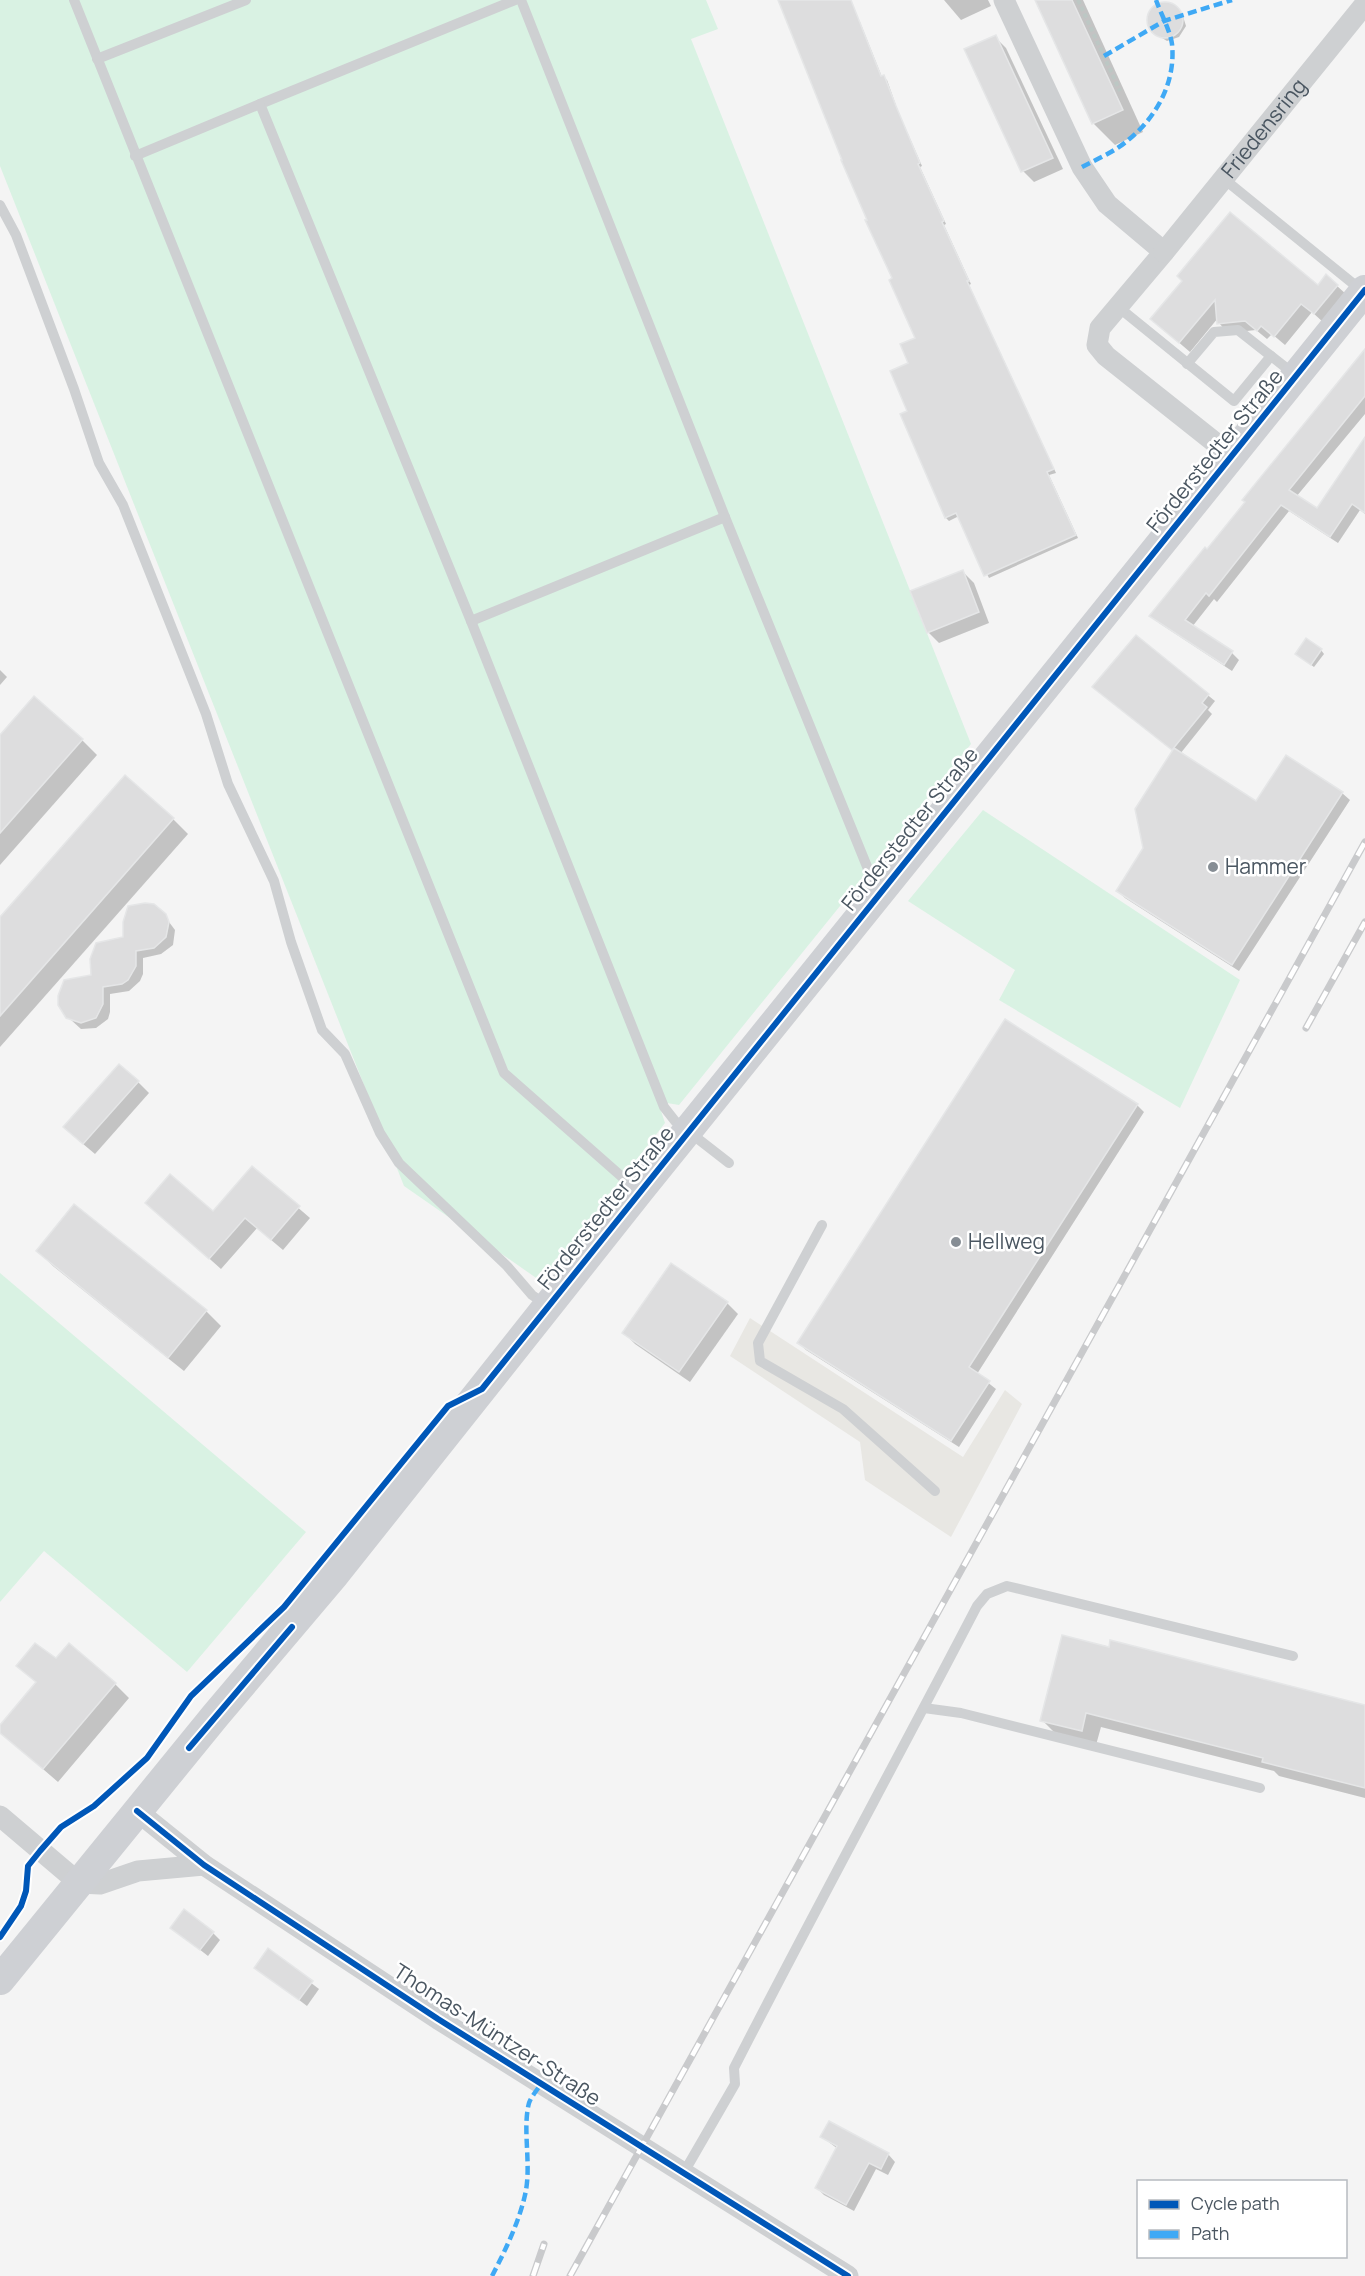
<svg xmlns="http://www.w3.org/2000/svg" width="1365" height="2276" viewBox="0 0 1365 2276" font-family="Manrope,sans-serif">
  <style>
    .commercial { fill: #e8e7e3 }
    .green { fill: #d9f2e3 }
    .shadow { fill: #0003 }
    .building { fill: #ddddde; stroke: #e5e6e7; stroke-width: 1.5 }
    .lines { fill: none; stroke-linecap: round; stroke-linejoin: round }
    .path { stroke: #bcc7c4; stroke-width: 4; stroke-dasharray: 4.5 3; stroke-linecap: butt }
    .lane { stroke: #ced0d2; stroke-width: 10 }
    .street { stroke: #ced0d2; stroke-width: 21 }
    .secondary { stroke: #ced0d4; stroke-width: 30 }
    .rail-casing { stroke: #c9cacc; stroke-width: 7 }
    .rail { stroke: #fff; stroke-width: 4.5; stroke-dasharray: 14; stroke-linecap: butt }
    .quiet { stroke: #3fa9f5; stroke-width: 4.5; stroke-dasharray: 9 4.5; stroke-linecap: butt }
    .cycleway-casing { stroke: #fff; stroke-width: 10 }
    .cycleway { stroke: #0057b8; stroke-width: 6 }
    .poi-dot { fill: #868d94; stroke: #fff; stroke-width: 2 }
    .labels { text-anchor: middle; stroke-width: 5; stroke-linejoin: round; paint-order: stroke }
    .street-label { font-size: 21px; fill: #4a5661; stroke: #fff }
    .poi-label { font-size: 21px; fill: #4a5661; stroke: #fff; text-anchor: start }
  </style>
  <rect width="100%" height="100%" fill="#f4f4f4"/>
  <path class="commercial" d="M 750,1318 L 963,1457 L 1005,1390 L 1022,1404 L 951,1537 L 865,1480 L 860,1442 L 730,1356 Z"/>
  <g class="green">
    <path d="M 0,0 L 706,0 L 718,29 L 691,39 L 971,744 L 679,1105 L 667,1103 L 661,1111 L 665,1123 L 542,1282 L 404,1186 L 0,166 Z"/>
    <path d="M 983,810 L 1240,980 L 1180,1108 L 999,1000 L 1015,970 L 908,901 Z"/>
    <path d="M 0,1273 L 306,1532 L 187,1672 L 44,1551 L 0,1602 Z"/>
  </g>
  <g class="shadow">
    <path d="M 778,0 L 844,0 L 860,22 L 882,77 L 887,80 L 898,111 L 922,166 L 920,167 L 946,224 L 944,225 L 971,284 L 969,285 L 1056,473 L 1049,475 L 1078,538 L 989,578 L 959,516 L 949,521 L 946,518 L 902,415 L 909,412 L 910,364 L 917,339 Z"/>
    <path d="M 944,0 L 988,0 L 991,6 L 961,20 Z"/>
    <path d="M 1037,0 L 1083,0 L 1143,132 L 1115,145 L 1093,123 Z"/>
    <path d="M 1166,3 L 1182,13 L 1186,26 L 1179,37 L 1167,41 L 1151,31 L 1148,18 L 1154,7 Z"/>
    <path d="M 995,37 L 1006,48 L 1063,169 L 1034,182 L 1023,171 Z"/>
    <path d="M 1326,276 L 1347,295 L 1324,323 L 1312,312 L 1285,345 L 1272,334 L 1267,339 L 1256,330 L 1228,333 L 1219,323 L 1218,318 L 1190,352 L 1162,328 L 1184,281 L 1318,287 Z"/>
    <path d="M 1365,350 L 1365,414 L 1296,497 L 1318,510 L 1365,451 L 1365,514 L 1360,510 L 1338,543 L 1289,511 L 1217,602 L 1214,599 L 1192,627 L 1232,653 L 1239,660 L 1232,671 L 1159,623 L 1151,616 L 1247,503 L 1244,499 Z"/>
    <path d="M 963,572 L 974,583 L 989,623 L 939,643 L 928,632 Z"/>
    <path d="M 1136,637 L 1215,701 L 1208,710 L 1212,714 L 1180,754 L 1257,803 L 1342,793 L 1350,800 L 1239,971 L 1125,898 L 1118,891 L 1145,849 L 1174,751 L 1101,693 Z"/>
    <path d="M 1321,650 L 1324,654 L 1314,667 L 1300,657 Z"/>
    <path d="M 0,670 L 7,677 L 0,685 Z"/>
    <path d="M 0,738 L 82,740 L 97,755 L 0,865 Z"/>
    <path d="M 173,819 L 188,834 L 0,1047 L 0,919 Z"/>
    <path d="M 160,910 L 175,930 L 173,945 L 161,954 L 143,958 L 143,974 L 140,981 L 129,991 L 110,994 L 110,1012 L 108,1019 L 96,1028 L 81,1029 L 70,1019 L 92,976 L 125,938 Z"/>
    <path d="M 138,1082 L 149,1093 L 95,1154 L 76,1138 Z"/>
    <path d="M 1137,1105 L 1144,1112 L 977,1374 L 996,1389 L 959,1447 L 806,1350 L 799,1343 Z"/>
    <path d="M 252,1168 L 310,1218 L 283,1250 L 257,1228 L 221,1269 L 147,1203 L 213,1213 Z"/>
    <path d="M 38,1251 L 206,1311 L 221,1326 L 184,1371 L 53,1266 Z"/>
    <path d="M 727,1303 L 738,1314 L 690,1382 L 635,1344 L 624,1333 Z"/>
    <path d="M 1063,1636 L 1365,1706 L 1365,1798 L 1279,1776 L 1274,1771 L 1101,1727 L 1096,1745 L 1057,1735 L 1042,1720 Z"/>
    <path d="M 57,1660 L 115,1684 L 129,1698 L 58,1782 L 0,1732 L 0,1727 L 37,1683 L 18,1665 Z"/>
    <path d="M 172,1928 L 213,1933 L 220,1940 L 208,1956 Z"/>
    <path d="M 268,1950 L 319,1989 L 307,2006 L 256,1967 Z"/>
    <path d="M 822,2137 L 888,2154 L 895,2162 L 888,2175 L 876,2169 L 854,2211 L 824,2195 L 817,2188 L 838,2149 Z"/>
  </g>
  <g class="building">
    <path d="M 778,0 L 851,0 L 881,76 L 884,75 L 896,106 L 920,163 L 918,164 L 944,221 L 942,222 L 969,281 L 967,281 L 1054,469 L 1047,472 L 1076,535 L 984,576 L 956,513 L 945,518 L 900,414 L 907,411 L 890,371 L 908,363 L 900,344 L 915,338 L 889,280 L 892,278 L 865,220 L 867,220 L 841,160 L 842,160 Z"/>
    <path d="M 1035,0 L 1072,0 L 1123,110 L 1092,124 Z"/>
    <circle cx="1165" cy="20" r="18"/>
    <path d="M 996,35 L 1053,158 L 1021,172 L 964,49 Z"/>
    <path d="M 1230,212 L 1318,285 L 1326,274 L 1338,285 L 1314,314 L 1301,304 L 1274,337 L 1261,326 L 1257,331 L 1245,321 L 1217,324 L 1215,300 L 1179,343 L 1150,319 L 1182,281 L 1177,276 Z"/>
    <path d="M 1365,349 L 1365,396 L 1289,490 L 1317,508 L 1365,437 L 1365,513 L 1352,504 L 1330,537 L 1281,505 L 1209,596 L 1206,593 L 1185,620 L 1233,651 L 1224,665 L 1149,616 L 1205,547 L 1207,549 L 1245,502 L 1242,500 Z"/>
    <path d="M 963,570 L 979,612 L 927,633 L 910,591 Z"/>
    <path d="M 1136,635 L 1209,694 L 1202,703 L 1207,707 L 1172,750 L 1092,687 Z"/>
    <path d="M 1306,638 L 1322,649 L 1311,665 L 1295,654 Z"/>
    <path d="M 34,696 L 83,739 L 0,833 L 0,735 Z"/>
    <path d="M 1174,748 L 1256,801 L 1286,755 L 1343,792 L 1232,965 L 1116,891 L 1143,848 L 1135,809 Z"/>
    <path d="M 125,775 L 174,818 L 0,1016 L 0,917 Z"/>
    <path d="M 145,903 L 154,904 L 166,914 L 169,922 L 166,937 L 154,948 L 136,951 L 136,966 L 128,980 L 122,984 L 103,987 L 103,1004 L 96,1018 L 81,1023 L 66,1018 L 58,1005 L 58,996 L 64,980 L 91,975 L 90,959 L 96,943 L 123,937 L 123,922 L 128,906 Z"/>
    <path d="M 1005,1019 L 1138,1104 L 969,1367 L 990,1381 L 951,1441 L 797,1343 Z"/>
    <path d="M 119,1064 L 139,1081 L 83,1144 L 63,1127 Z"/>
    <path d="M 252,1166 L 300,1206 L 271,1240 L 245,1218 L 209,1259 L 145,1203 L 170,1174 L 213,1211 Z"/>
    <path d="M 74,1204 L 207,1310 L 168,1358 L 36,1251 Z"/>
    <path d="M 671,1263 L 728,1302 L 679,1372 L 622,1333 Z"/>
    <path d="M 1062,1635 L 1109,1647 L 1110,1640 L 1365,1705 L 1365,1788 L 1262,1762 L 1263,1758 L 1086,1713 L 1082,1731 L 1040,1721 Z"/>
    <path d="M 35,1643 L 56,1658 L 69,1643 L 116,1683 L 43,1769 L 0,1733 L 0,1725 L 36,1682 L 16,1666 Z"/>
    <path d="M 184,1909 L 214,1932 L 200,1950 L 170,1928 Z"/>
    <path d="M 268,1948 L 313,1981 L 299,2000 L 254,1968 Z"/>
    <path d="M 829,2121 L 889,2153 L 881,2169 L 869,2163 L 846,2205 L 815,2188 L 837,2146 L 820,2137 Z"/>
  </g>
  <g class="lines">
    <path class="path" d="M 1078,0 L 1120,91"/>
    <g class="lane">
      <path d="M 74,0 L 504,1073 L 638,1191"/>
      <path d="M 515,0 L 260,104 L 471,621 L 664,1107 L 675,1121 L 729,1163"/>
      <path d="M 521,0 L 725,517 L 868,869 L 883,884"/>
      <path d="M 97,59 L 246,0"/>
      <path d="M 135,156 L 260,104"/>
      <path d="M 1224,179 L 1361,290"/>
      <path d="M 0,205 L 16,235 L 74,389 L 99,463 L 123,505 L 206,714 L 228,784 L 274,881 L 291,942 L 322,1030 L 345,1054 L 380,1133 L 399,1163 L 507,1266 L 532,1295 L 545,1304"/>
      <path d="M 1117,306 L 1234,401 L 1271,356 L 1294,374"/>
      <path d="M 1187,364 L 1214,332 L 1238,330 L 1271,356"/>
      <path d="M 471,621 L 725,517"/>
      <path d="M 822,1225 L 758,1343 L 760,1361 L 843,1409 L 935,1491"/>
      <path d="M 924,1708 L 961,1713 L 1260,1788"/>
      <path d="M 683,2174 L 735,2084 L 734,2068 C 813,1913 897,1760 977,1606 L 987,1594 L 1007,1586 L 1293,1656"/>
    </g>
    <g class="street">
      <path d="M 1004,0 L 1082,167 L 1107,204 L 1164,252 L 1100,328 L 1097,345 L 1106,356 L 1232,456"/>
      <path id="s1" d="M 1164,252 L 1365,4"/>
      <path d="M 137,1811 L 204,1865 L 438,2019 L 848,2276"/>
      <path d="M 0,1816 L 79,1883 L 100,1884 L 138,1871 L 204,1865"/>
    </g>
    <path class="secondary" d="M 0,1980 L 215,1716 L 335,1574 L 639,1191 L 1365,290"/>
    <defs>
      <g id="rail">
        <path d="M 1306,1028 L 1365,922"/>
        <path d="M 533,2276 L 544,2244"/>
        <path d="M 570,2276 L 1365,842"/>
      </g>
    </defs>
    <use href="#rail" class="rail-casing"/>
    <use href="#rail" class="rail"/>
    <g class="quiet">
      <path d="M 1104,56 L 1164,21 L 1232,0"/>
      <path d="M 1082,167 C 1097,159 1114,152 1127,141 C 1156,118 1176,83 1172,44 C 1170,30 1161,14 1156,0"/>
      <path d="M 492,2276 C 505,2251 519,2222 525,2195 C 532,2165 522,2130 529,2103 C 531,2097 537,2090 541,2084"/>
    </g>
    <defs>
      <g id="cycleway">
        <path d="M 189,1748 L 292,1627"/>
        <path d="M 137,1811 L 204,1865 L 438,2019 L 848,2276"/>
        <path d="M 0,1937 L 21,1906 L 26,1891 L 28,1866 L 40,1851 L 61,1827 L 94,1806 L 147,1758 L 191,1696 L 284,1607 L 448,1406 L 482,1389 L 1365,290"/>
      </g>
    </defs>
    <use href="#cycleway" class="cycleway-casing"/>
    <use href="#cycleway" class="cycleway"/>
  </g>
  <g class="poi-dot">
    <circle cx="1213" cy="867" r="6"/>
    <circle cx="956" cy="1242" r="6"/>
  </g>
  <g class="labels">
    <g class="street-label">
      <text dy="7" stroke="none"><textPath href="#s1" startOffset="159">Friedensring</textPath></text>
      <text transform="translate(1215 451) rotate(-51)" y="7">Förderstedter Straße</text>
      <text transform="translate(910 829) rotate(-51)" y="7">Förderstedter Straße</text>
      <text transform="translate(606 1208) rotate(-51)" y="7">Förderstedter Straße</text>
      <text transform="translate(497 2035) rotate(33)" y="7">Thomas-Müntzer-Straße</text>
    </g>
    <g class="poi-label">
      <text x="1225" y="874">Hammer</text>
      <text x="968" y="1249">Hellweg</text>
    </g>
  </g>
  <rect x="1137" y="2180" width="210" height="78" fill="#ffffff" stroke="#b7bbc0" stroke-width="1.5"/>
  <rect x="1149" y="2200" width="30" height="9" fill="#0057b8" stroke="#b7bbc0" stroke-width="1.5"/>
  <text x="1191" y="2210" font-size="18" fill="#4a5661">Cycle path</text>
  <rect x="1149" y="2230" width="30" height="9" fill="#3fa9f5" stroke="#b7bbc0" stroke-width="1.5"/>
  <text x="1191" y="2240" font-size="18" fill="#4a5661">Path</text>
</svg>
